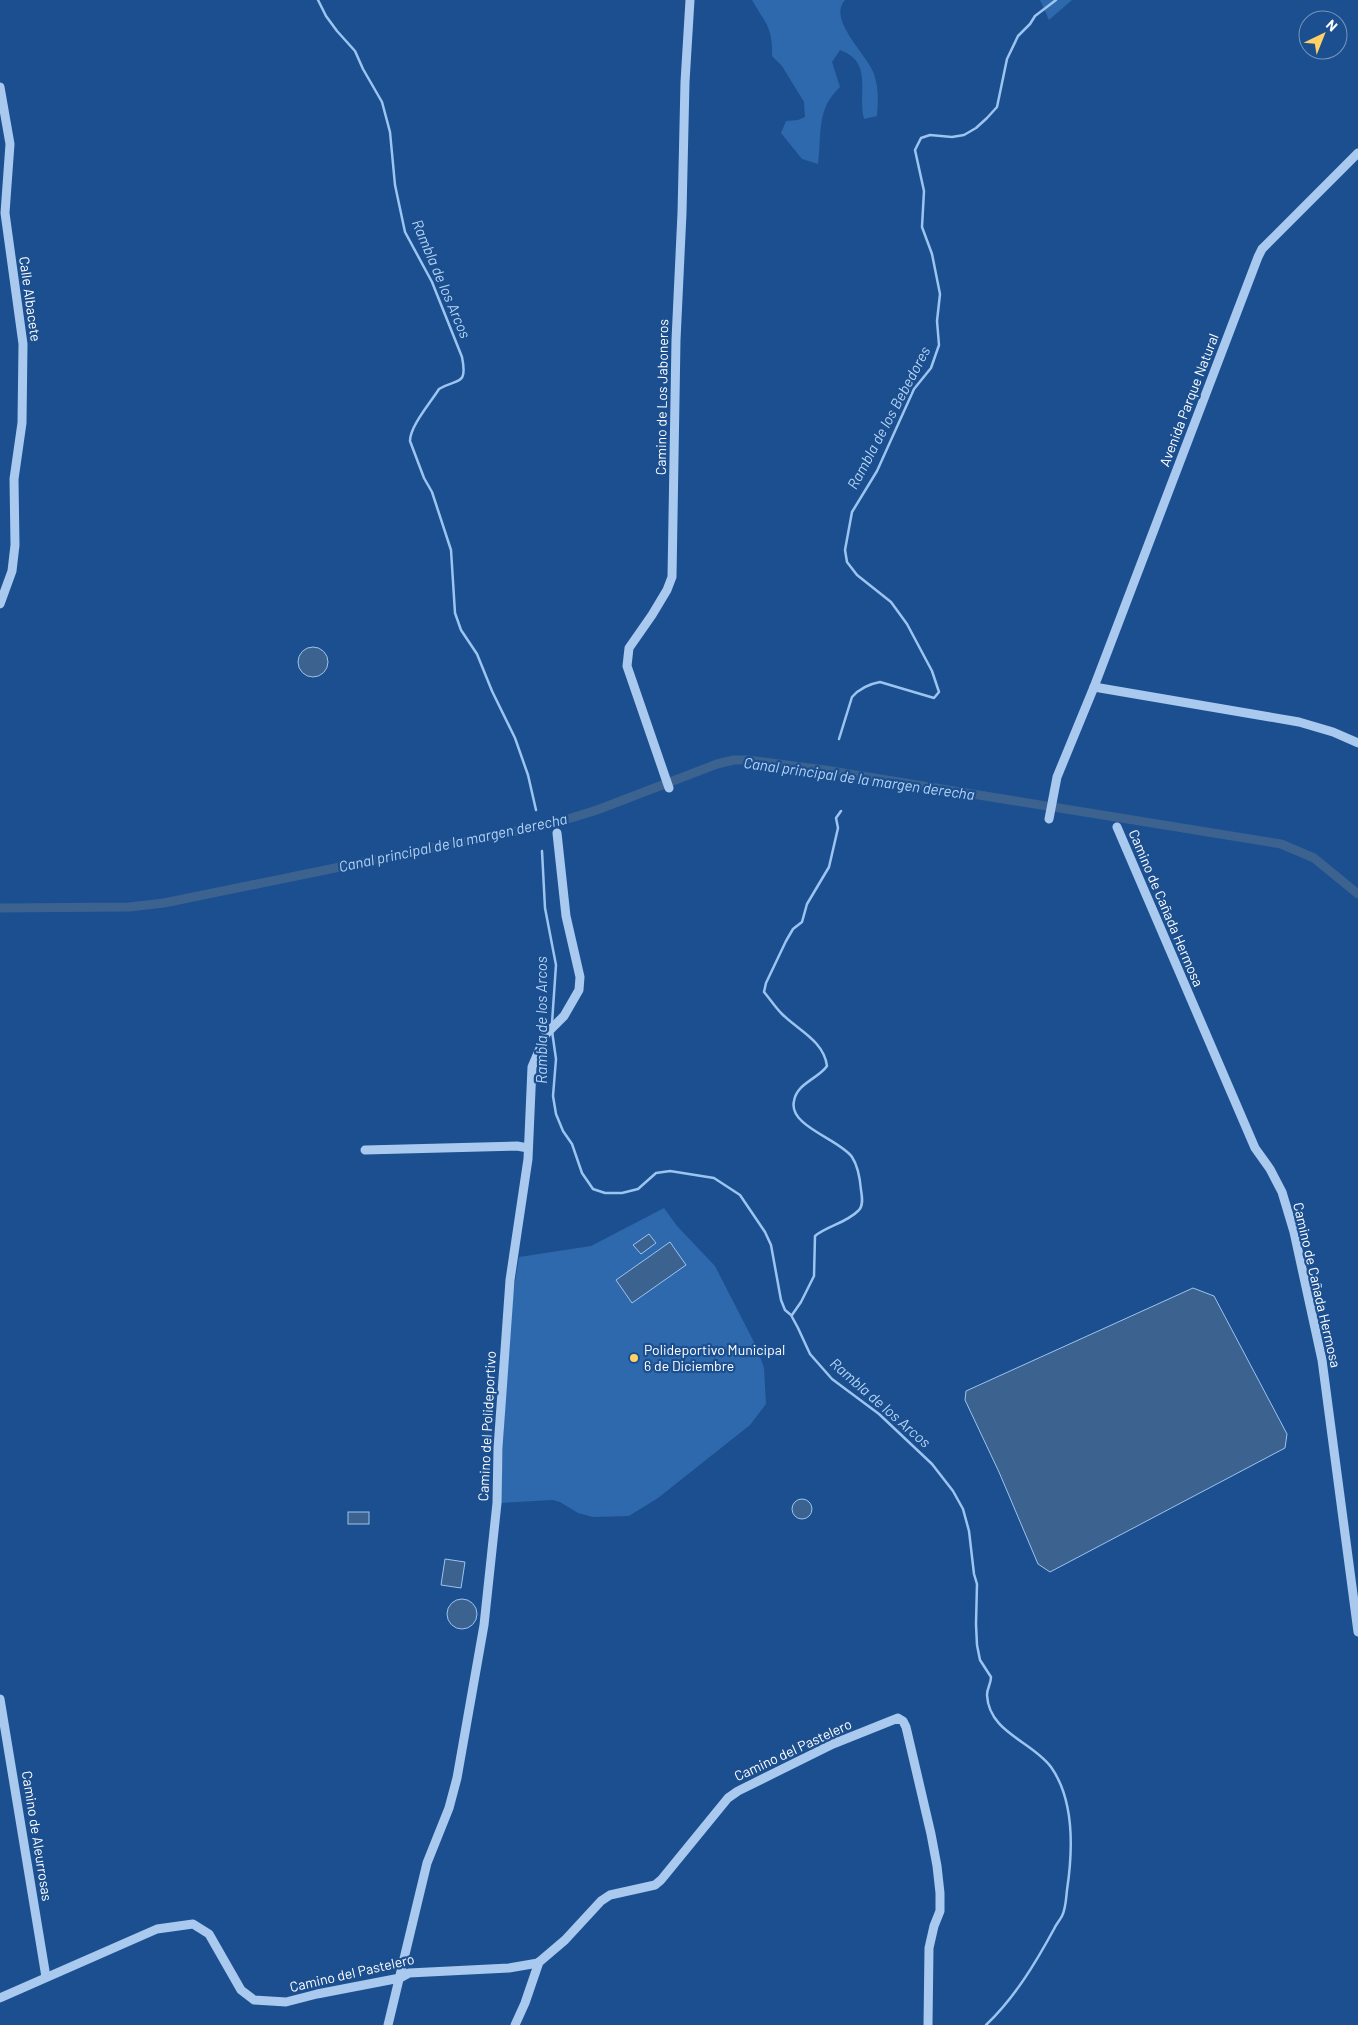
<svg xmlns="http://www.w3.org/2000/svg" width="1358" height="2025" viewBox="0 0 1358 2025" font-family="Barlow,sans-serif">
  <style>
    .green { fill: #2e69ad }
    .water { fill: #3c6290; stroke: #9cc4f0 }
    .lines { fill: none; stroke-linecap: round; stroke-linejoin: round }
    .stream { stroke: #9cc4f0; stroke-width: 2.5 }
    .canal { stroke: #3c6290; stroke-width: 9 }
    .minor { stroke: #a9c9ee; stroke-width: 9 }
    .poi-dot { fill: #ffd166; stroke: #1b4f8f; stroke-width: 2 }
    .labels { text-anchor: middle; stroke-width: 4.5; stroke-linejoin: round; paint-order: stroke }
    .street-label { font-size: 14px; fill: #fff; stroke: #1b4f8f }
    .poi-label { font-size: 14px; fill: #fff; stroke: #1b4f8f; text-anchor: start }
    .water-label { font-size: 15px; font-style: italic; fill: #b5d3f5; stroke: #1b4f8f }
  </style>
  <rect width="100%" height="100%" fill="#1b4f8f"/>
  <g class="green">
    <path d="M 752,0 L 845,0 C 827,20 867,54 874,74 C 879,89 878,101 877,116 L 864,119 C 857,94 874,62 840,50 L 832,62 L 840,87 C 816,109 822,134 818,164 L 802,159 L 781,133 L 786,121 L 798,120 L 805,117 L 804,102 L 782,66 L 772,56 C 773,27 765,23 752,0 Z"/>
    <path d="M 1040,0 L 1072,0 L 1049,20 Z"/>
    <path d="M 664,1208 L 677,1226 L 715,1266 L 757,1348 L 764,1368 L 766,1404 L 750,1425 L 658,1498 L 629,1516 L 593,1517 L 578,1513 L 560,1502 L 553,1500 L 500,1503 L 510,1313 L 519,1257 L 591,1246 Z"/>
  </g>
  <g class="water">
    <circle cx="313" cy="662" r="15"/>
    <path d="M 649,1234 L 656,1243 L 641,1254 L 633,1245 Z"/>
    <path d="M 670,1242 L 686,1265 L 632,1303 L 616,1280 Z"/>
    <path d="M 1193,1288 L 1214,1296 L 1287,1434 L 1285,1448 L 1050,1572 L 1038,1564 L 999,1472 L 965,1400 L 966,1391 Z"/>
    <circle cx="802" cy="1509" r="10"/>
    <rect x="348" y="1512" width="21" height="12"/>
    <path d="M 445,1559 L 465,1562 L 461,1588 L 441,1585 Z"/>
    <circle cx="462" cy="1614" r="15"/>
  </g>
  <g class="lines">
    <g class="stream">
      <path d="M 318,0 L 326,16 L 337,31 L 355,51 L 363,69 L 382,102 L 390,132 L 395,185 L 405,232 L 432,282 L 462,357 C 468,387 457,378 439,389 C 431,402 410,426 410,441 L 424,478 L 432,492 L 451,550 L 455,613 L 461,630 L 477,654 L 492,691 L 515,738 L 528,775 L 536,810"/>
      <path d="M 839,739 L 852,697 C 859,689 869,684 880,682 L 934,698 L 939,692 L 932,671 L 907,624 L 891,602 L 857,575 L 847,562 L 845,550 L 852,512 L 877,471 L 914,389 L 931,368 L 939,345 L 937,321 L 940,294 L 932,254 L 922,227 L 924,191 L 915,150 L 921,138 L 930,135 L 952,137 L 964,135 L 976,128 L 987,118 L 997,107 L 1007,59 L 1018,36 L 1030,24 L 1035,16 L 1056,0"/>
      <path d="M 542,851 L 545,908 L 556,965 L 552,1023"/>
      <path d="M 552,1031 L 556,1059 L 553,1096 L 556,1114 L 563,1131 L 572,1144 L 582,1173 L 593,1189 L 605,1193 L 622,1193 L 638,1189 L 656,1173 L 670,1171 L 714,1178 L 740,1195 L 765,1232 L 771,1245 L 781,1300 L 785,1310 L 791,1315 L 798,1328 L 810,1354 L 832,1379 L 879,1414 L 914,1447 L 932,1464 L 953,1491 L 963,1509 L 969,1531 L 974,1574 L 977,1584 L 976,1624 L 977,1645 L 980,1660 L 991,1677 C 991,1684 987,1688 987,1695 C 989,1733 1032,1741 1051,1767 C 1075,1801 1073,1850 1067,1890 C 1066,1898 1066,1908 1062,1916 C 1060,1920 1056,1924 1054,1929 C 1035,1964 1015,1997 986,2025"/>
      <path d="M 792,1315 L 801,1302 L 814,1276 L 815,1236 C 827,1226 846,1223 858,1211 C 864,1206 862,1196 861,1190 C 860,1178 858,1166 852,1157 C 839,1139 788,1126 794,1101 C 797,1083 818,1079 827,1066 C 824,1041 798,1030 782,1014 C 775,1007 770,999 764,992 L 766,983 L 786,941 L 793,929 L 802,922 L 807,904 L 829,867 L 838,828 L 836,818 L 841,811"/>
    </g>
    <path class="canal" d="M 0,908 L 129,907 L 164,903 L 555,823 L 597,810 L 717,764 L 734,760 L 748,760 L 825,770 L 1281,844 L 1314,858 L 1358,894"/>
    <g class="minor">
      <path d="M 0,87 L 10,144 L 5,213 L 23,344 L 22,423 L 14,479 L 15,545 L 12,571 L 0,604"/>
      <path d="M 1094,687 L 1299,722 L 1333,732 L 1358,743"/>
      <path d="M 669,788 L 627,666 L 629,648 L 652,615 L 667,590 L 672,577 L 676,340 L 682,213 L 685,82 L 690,0"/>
      <path d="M 1049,819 L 1057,777 L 1094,687 L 1258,257 L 1262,249 L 1358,153"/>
      <path d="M 1117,827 L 1255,1148 L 1270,1169 L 1282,1192 L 1294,1232 L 1322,1360 L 1358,1632"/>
      <path d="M 365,1150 L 517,1146 L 528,1148"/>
      <path d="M 0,1699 L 46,1977"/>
      <path d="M 0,1998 L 157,1929 L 193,1924 L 209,1934 L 241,1990 L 254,2000 L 286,2002 L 317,1994 L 400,1978 L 409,1973 L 509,1968 L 538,1963 L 565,1940 L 601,1901 L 610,1895 L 655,1885 L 661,1880 L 728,1798 L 738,1791 L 833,1744 L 898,1718 L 903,1721 L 906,1727 L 931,1834 L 937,1866 L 940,1893 L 940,1911 L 934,1926 L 929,1948 L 928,2025"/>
      <path d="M 388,2025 L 427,1863 L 449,1808 L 457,1778 L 484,1625 L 497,1503 L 498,1448 L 510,1280 L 528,1159 L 532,1067 L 546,1034 L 564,1016 L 579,990 L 580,977 L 566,916 L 557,833"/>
      <path d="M 515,2025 L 525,2003 L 539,1962"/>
    </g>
  </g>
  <circle class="poi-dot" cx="634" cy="1358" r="5"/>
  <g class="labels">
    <g class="street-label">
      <text transform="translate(30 299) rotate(82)" y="5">Calle Albacete</text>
      <text transform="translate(662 397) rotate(-89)" y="5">Camino de Los Jaboneros</text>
      <text transform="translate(1189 400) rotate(-69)" y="5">Avenida Parque Natural</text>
      <text transform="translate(1166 908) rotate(67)" y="5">Camino de Cañada Hermosa</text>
      <text transform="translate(1317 1285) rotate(77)" y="5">Camino de Cañada Hermosa</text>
      <text transform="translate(487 1426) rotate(-87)" y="5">Camino del Polideportivo</text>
      <text transform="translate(793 1750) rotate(-25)" y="5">Camino del Pastelero</text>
      <text transform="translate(37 1836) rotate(81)" y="5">Camino de Aleurrosas</text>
      <text transform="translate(352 1973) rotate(-13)" y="5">Camino del Pastelero</text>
    </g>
    <g class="poi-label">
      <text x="644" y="1355">Polideportivo Municipal<tspan x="644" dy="16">6 de Diciembre</tspan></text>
    </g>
    <g class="water-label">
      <text transform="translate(441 279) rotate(67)" y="5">Rambla de los Arcos</text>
      <text transform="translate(889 418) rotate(-62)" y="5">Rambla de los Bebedores</text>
      <text transform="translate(859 779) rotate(8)" y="5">Canal principal de la margen derecha</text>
      <text transform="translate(453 843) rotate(-12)" y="5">Canal principal de la margen derecha</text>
      <text transform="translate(542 1020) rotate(-90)" y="5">Rambla de los Arcos</text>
      <text transform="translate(880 1403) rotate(41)" y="5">Rambla de los Arcos</text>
    </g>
  </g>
  <g transform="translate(1323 35) rotate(43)"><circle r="24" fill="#1b4f8f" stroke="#7695bc"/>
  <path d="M0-4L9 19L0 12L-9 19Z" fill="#ffd166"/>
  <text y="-8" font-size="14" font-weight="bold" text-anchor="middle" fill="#ffffff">N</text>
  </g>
</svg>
